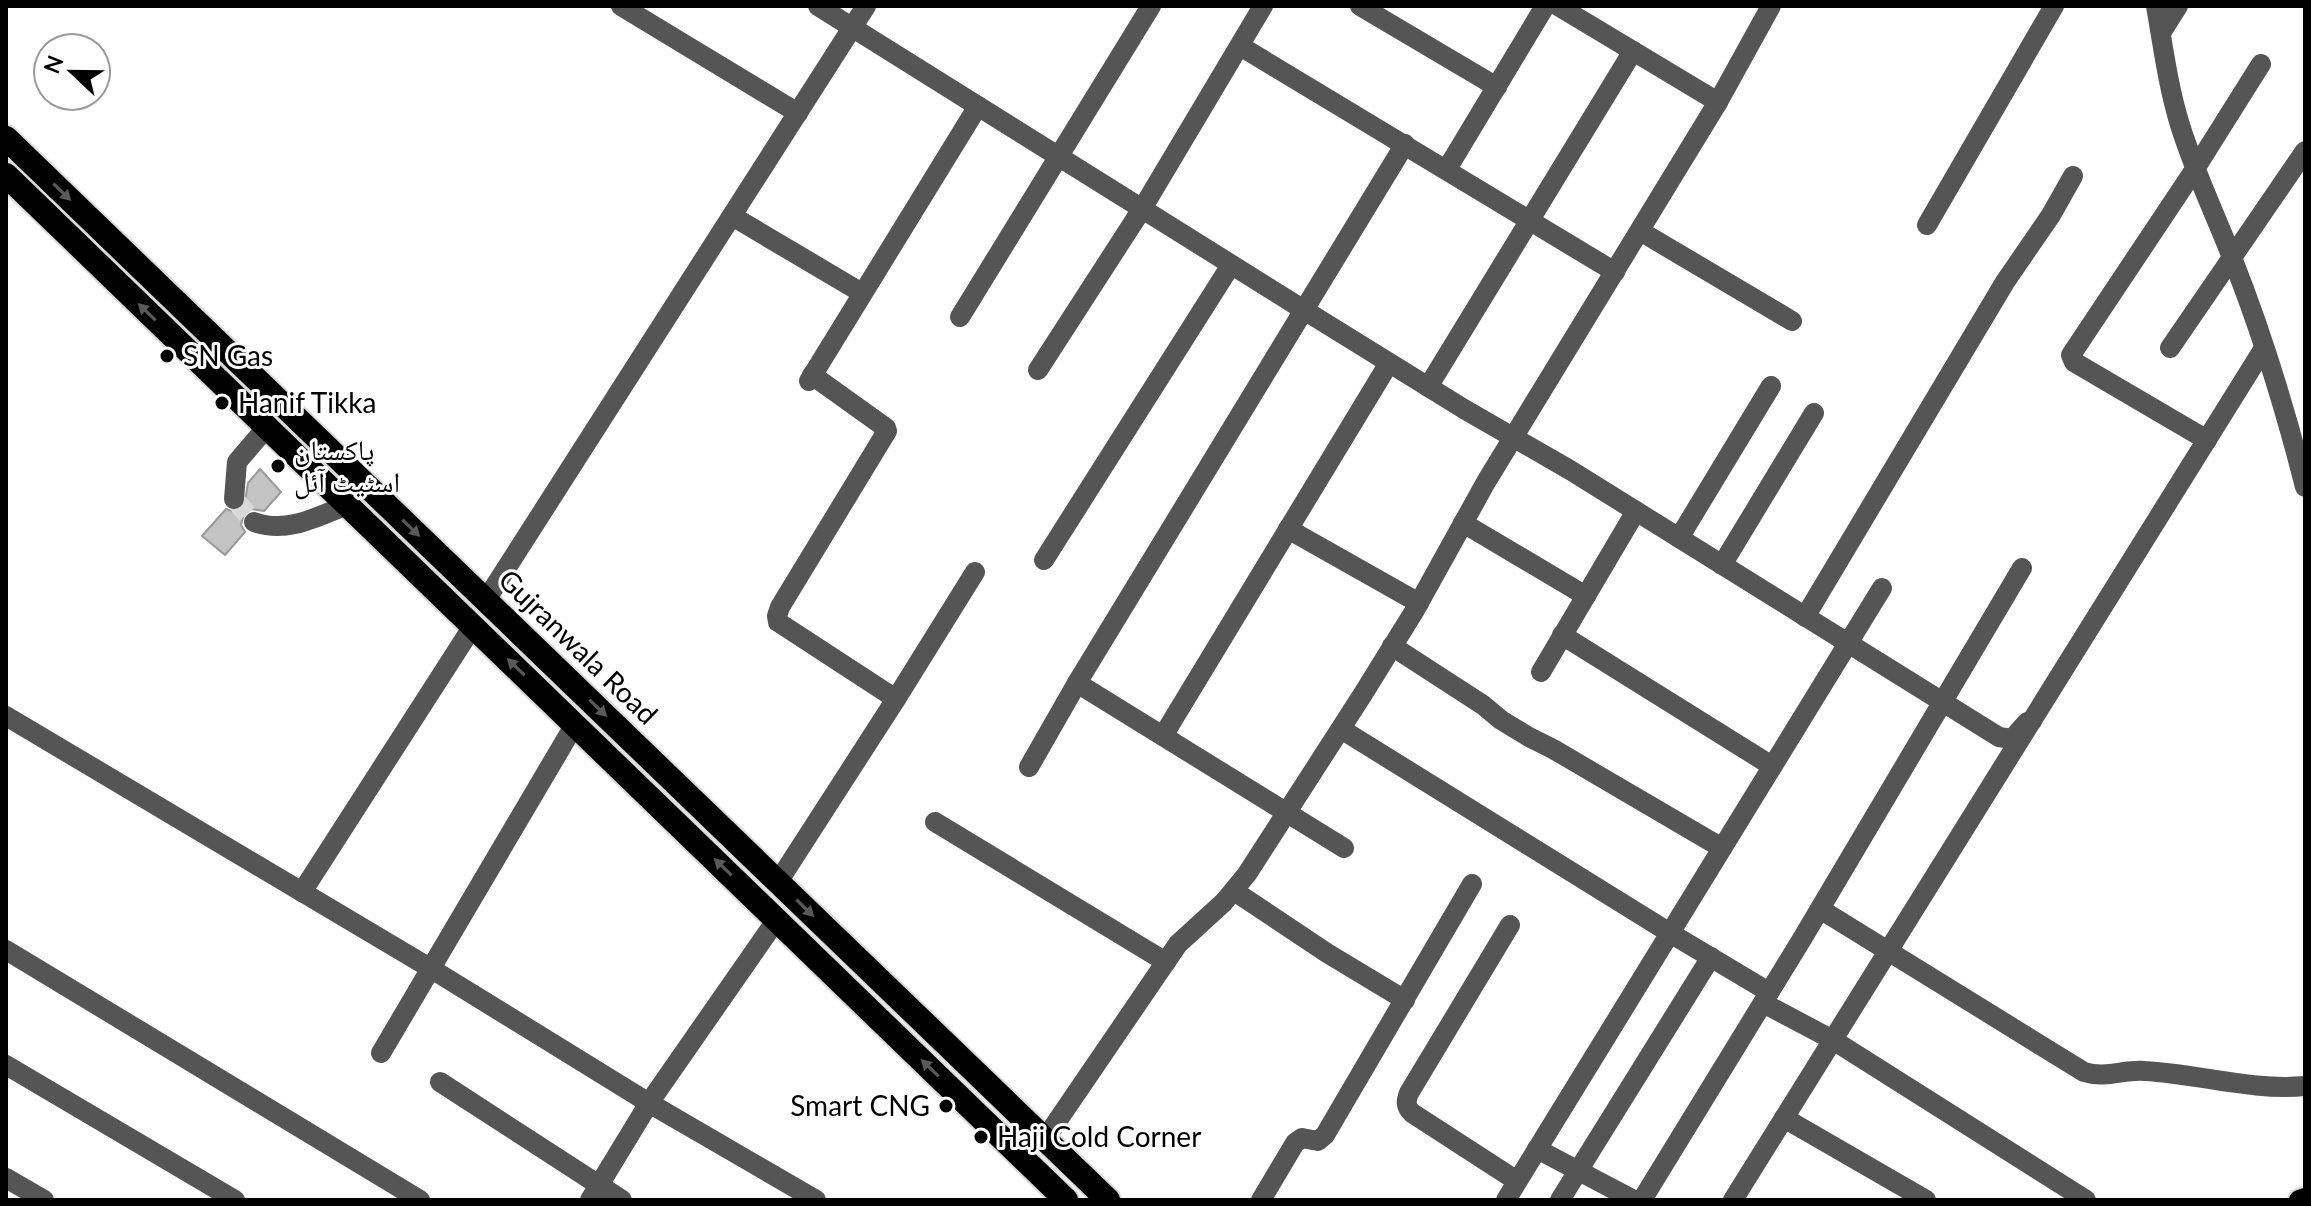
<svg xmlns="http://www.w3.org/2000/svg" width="2311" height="1206" viewBox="0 0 2311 1206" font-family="Lato,'Noto Naskh Arabic',sans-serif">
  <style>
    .building { fill: #c4c4c4; stroke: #999; stroke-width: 2 }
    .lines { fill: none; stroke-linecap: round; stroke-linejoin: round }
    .minor-tunnel { stroke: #d9d9d9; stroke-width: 20; stroke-dasharray: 20 10; stroke-linecap: butt }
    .major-casing { stroke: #dbdbdb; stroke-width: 24 }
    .highway-casing { stroke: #dbdbdb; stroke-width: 28 }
    .minor { stroke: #555; stroke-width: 20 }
    .major { stroke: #000; stroke-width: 20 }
    .highway { stroke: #000; stroke-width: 24 }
    .oneway { fill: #595959 }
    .poi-dot { fill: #000; stroke: #fff; stroke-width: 3 }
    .labels { text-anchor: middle; stroke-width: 6; stroke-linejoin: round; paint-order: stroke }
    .poi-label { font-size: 28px; fill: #000; stroke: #fff; text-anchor: start }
    .street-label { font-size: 28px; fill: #000; stroke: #fff }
  </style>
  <rect width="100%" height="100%" fill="#fff"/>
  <path class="building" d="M 260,469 L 281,492 L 264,511 L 251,509 L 244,513 L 241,525 L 245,532 L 225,555 L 202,536 L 226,509 L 234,512 L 244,507 L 248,483 Z"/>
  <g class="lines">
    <path class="minor-tunnel" d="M 234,499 L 254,522"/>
    <defs>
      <path id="major" d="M 2299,1200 L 2305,1198"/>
      <g id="highway">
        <path d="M 6,138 L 1108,1200"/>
        <path d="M 6,175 L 1066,1200"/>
      </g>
    </defs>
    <use href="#major" class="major-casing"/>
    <use href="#highway" class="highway-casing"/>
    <g class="minor">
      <path d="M 621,6 L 798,113"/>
      <path d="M 818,6 L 1304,310 L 1464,409 L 1570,470 L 1999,737 L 2012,739 L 2027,722 L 2032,721"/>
      <path d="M 1360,6 L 1497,87"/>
      <path d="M 1558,6 L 1718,102"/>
      <path d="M 2156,6 C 2163,46 2168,86 2180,125 C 2194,170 2214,212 2231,255 C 2261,330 2285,408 2305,487"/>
      <path d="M 2161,33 L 2178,6"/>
      <path d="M 1240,46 L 1615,272"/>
      <path d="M 1447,169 L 1545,6"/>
      <path d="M 732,216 L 862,293"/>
      <path d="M 1927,225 L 2054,6"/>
      <path d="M 1640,231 L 1792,321"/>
      <path d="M 960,317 L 1151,6"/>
      <path d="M 2170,348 L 2305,151"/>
      <path d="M 1038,370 L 1142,209 L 1263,6"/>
      <path d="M 812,375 L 886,428 L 887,431 L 780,607 L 777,616 L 778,622 L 896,699"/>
      <path d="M 809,381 L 978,106"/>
      <path d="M 1428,387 L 1633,51"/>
      <path d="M 2207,440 L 2074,362 L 2071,355 L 2195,169 L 2261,64"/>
      <path d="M 234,499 L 237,462 L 266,428"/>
      <path d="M 254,522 C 286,534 317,517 347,505"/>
      <path d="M 1463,523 L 1586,596"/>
      <path d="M 1288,529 L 1419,603"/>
      <path d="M 1679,538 L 1771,386"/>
      <path d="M 1044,560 L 1231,265"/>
      <path d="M 1722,565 L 1814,413"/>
      <path d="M 486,600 L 866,6"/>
      <path d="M 1805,617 L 2005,282 L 2051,215 L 2073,176"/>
      <path d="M 1562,635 L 1772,766"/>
      <path d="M 1392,646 L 1483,705 L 1501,720 L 1529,737 L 1553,749 L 1722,848"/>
      <path d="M 1541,672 L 1636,511"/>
      <path d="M 1077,683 L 1344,848"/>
      <path d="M 6,716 L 430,968 L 649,1103 L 816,1200"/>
      <path d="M 1341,729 L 1670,933 L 1769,992"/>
      <path d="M 1163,736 L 1389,363"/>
      <path d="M 1029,767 L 1077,683 L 1405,144"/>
      <path d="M 935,822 L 1166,962"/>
      <path d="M 778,882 L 896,699 L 975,572"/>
      <path d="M 1234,891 L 1327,953 L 1405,1000"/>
      <path d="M 302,892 L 473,626"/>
      <path d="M 1820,909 L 2084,1072 C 2106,1079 2124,1069 2145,1071 C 2198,1074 2252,1091 2305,1086"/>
      <path d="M 1510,925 L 1409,1093 C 1406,1101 1405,1106 1412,1113 L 1517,1181"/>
      <path d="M 6,950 L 420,1200"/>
      <path d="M 1763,1003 L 1833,1040 L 2086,1200"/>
      <path d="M 381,1053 L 575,724"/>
      <path d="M 6,1065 L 235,1200"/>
      <path d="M 440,1082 L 622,1200"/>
      <path d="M 1784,1118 L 1926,1200"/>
      <path d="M 1045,1139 L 1178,944 L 1224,902 L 1247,874 L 1363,694 L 1415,610 L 1486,482 L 1718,102 L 1771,6"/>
      <path d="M 1537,1149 L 1634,1200"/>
      <path d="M 6,1178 L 44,1200"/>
      <path d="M 590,1200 L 649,1103 L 777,919"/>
      <path d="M 1261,1200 L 1295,1143 L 1302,1138 L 1318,1141 L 1325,1135 L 1472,884"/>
      <path d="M 1506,1200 L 1882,588"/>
      <path d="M 1560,1200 L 1711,957"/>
      <path d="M 1642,1200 L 1802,939 L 2022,568"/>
      <path d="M 1733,1200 L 2264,348"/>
    </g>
    <use href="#major" class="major"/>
    <use href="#highway" class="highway"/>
  </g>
  <defs><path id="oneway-solid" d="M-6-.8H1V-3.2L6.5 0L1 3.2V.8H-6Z" transform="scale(2)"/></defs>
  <g class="oneway">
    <use href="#oneway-solid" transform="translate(62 192) rotate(44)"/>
    <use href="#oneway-solid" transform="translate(147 312) rotate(-136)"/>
    <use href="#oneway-solid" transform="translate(411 528) rotate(44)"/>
    <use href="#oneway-solid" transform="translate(516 667) rotate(-136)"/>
    <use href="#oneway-solid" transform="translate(598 708) rotate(44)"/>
    <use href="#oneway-solid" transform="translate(723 867) rotate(-136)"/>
    <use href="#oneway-solid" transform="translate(805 908) rotate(44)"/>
    <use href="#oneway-solid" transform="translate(930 1068) rotate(-136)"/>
  </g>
  <g class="poi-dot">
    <circle cx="167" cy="356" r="8"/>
    <circle cx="222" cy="403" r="8"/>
    <circle cx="278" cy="466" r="8"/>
    <circle cx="946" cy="1106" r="8"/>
    <circle cx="981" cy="1137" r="8"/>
  </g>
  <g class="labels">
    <g class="poi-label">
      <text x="183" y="366">SN Gas</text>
      <text x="238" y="413">Hanif Tikka</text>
      <text x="294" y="460">پاکستان<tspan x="294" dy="32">اسٹیٹ آئل</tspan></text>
      <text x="930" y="1116" text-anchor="end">Smart CNG</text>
      <text x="997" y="1147">Haji Cold Corner</text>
    </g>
    <g class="street-label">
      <text transform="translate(578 647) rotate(44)" y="10">Gujranwala Road</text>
    </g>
  </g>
  <rect width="2311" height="1206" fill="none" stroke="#000000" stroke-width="16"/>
  <g transform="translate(72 72) rotate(292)"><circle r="38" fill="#ffffff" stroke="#999999" stroke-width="2"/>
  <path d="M0-6L14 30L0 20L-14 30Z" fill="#000000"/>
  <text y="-12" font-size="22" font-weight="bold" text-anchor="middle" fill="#000000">N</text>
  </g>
</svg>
